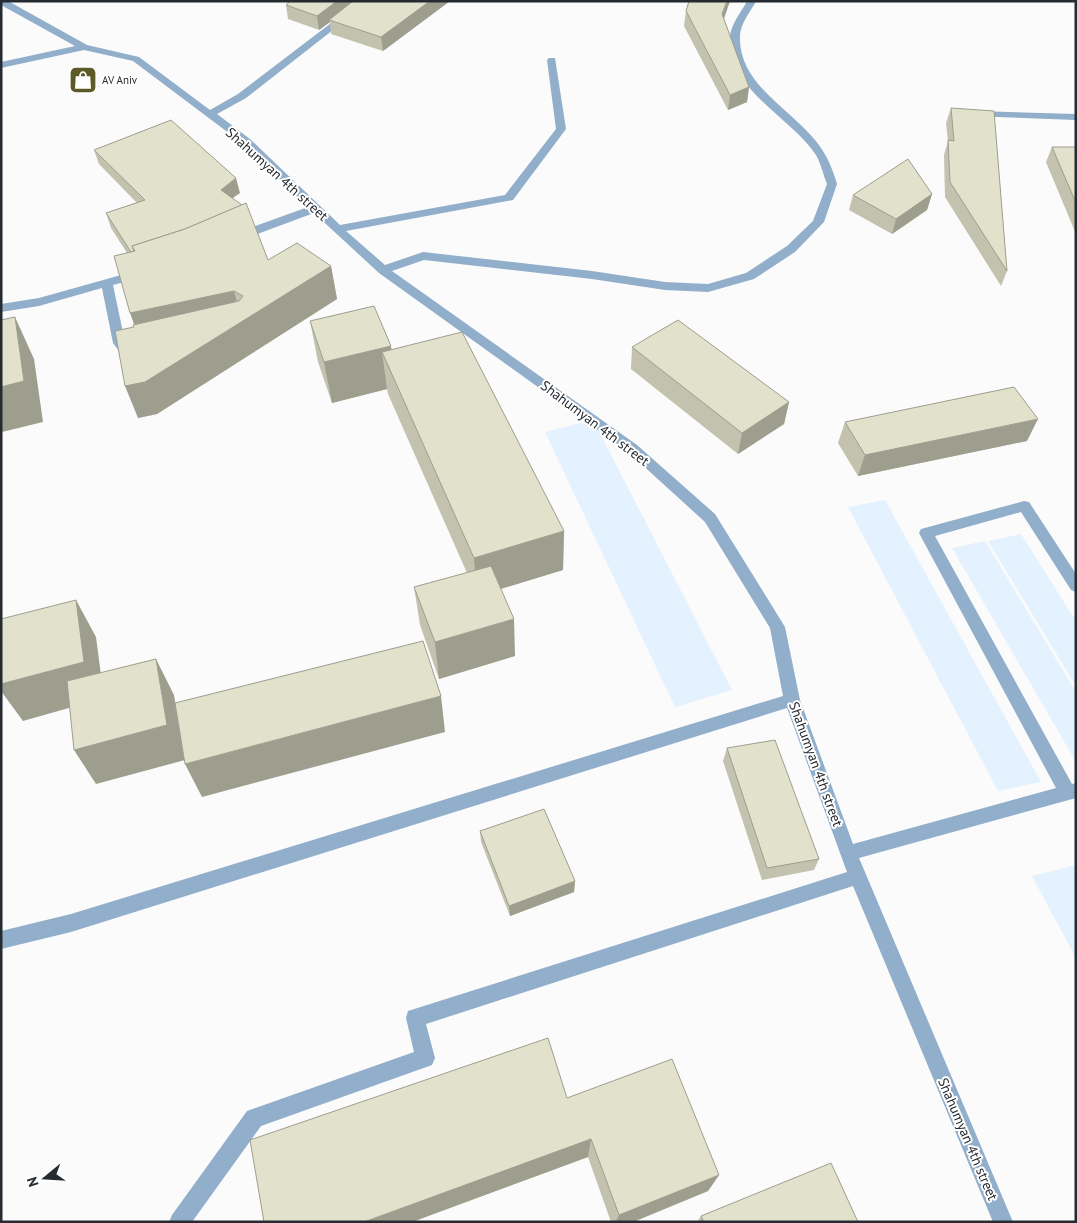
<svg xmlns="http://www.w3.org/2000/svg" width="1077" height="1223" viewBox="0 0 1077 1223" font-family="'PT Sans',sans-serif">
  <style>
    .built { fill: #e4f1fe }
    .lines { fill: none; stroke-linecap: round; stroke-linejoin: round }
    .minor { fill: #91aeca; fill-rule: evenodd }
    .wall { fill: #c2c2af }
    .shaded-wall { fill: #9e9e8f }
    .building { fill: #e1e1cc; stroke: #9e9e8f }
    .labels { text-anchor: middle; stroke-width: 4; stroke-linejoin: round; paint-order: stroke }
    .far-poi-label { font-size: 11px; fill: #252b31; stroke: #fff; text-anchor: start }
    .street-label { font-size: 14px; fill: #252b31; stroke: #fff }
  </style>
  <rect width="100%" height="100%" fill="#fbfbfb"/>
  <g class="built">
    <path d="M 593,420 L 732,690 L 675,707 L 545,432 Z"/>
    <path d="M 885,500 L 1041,782 L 998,791 L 848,507 Z"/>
    <path d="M 1021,534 L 1076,621 L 1076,686 L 988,541 Z"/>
    <path d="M 985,541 L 1076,692 L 1076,762 L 952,548 Z"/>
    <path d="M 1076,865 L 1076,958 L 1032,876 Z"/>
  </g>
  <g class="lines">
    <g class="minor">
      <path d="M 1,1 L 8,1 L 87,45 L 139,57 L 210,110 L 238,94 L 360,1 L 370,1 L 246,98 L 217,114 L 250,139 L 340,225 L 505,195 L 556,129 L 547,60 L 549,58 L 555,58 L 566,129 L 513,200 L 346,231 L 385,265 L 423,252 L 592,271 L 665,282 L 708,284 L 746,273 L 787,246 L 813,221 L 827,184 C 823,174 821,164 816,155 C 790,116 727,90 730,36 C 731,24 742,11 747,1 L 756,1 C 751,11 740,24 740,36 C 738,83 789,108 815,140 C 826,153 832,167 837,184 L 824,222 L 795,252 L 754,279 L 708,292 L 665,290 L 592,279 L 424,260 L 392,271 L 637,445 L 715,514 L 785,627 L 800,700 L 853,844 L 1056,788 L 919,533 L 921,529 L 1024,501 L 1029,502 L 1076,574 L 1076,592 L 1071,590 L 1021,512 L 935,536 L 1072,784 L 1076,783 L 1076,798 L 859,858 L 1013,1222 L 993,1222 L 853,886 L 426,1024 L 435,1058 L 432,1065 L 261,1126 L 192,1222 L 169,1222 L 172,1215 L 247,1111 L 414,1052 L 406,1018 L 408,1011 L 847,872 L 787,708 L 71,932 L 1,949 L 1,931 L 71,914 L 783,696 L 770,628 L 705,522 L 627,451 L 379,273 L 314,213 L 241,240 L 233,240 L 231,237 L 233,234 L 308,207 L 242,143 L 133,61 L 84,50 L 1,68 L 1,62 L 75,46 L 1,5 Z"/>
      <path d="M 975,111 L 1076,114 L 1076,120 L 971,116 L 970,114 Z"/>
      <path d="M 139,270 L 143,271 L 145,274 L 143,277 L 113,285 L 125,342 L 129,348 L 127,351 L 119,351 L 113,343 L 102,288 L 39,306 L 1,312 L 1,304 L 39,298 Z"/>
    </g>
  </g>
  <g class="wall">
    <path d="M 290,1 L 450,1 L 383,51 L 331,34 L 330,22 L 319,30 L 288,19 L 286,5 Z"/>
    <path d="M 689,1 L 730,1 L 724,19 L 749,87 L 747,102 L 728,110 L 684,26 L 686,11 Z"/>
    <path d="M 951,108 L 1007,271 L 1001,286 L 945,197 L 944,155 L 948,141 L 946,123 Z"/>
    <path d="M 1052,147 L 1076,147 L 1076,234 L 1046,162 Z"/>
    <path d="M 94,150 L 240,193 L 232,198 L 268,260 L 331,266 L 337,299 L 157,414 L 138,418 L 134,324 L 127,253 L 111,228 L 106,213 L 137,203 L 99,164 Z"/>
    <path d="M 932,194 L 927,210 L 892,234 L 849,210 L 853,195 Z"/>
    <path d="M 310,321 L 391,350 L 564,531 L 563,570 L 501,589 L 515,656 L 439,679 L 420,625 L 414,587 L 467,573 L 388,394 L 387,389 L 332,403 L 318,362 Z"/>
    <path d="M 632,347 L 789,402 L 784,424 L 738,454 L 631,369 Z"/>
    <path d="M 845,422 L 1027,441 L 858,476 L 838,443 Z"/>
    <path d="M 727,748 L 819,859 L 814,870 L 762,880 L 723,761 Z"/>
    <path d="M 480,831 L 575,881 L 574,892 L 510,916 L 481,842 Z"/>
    <path d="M 567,1098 L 719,1175 L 708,1191 L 633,1222 L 611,1222 L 588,1157 L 412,1222 L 264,1222 Z"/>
    <path d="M 701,1216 L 858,1222 L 697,1222 Z"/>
  </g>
  <g class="shaded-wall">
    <path d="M 337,1 L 357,1 L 329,20 L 330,22 L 319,30 L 317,16 Z"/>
    <path d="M 430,1 L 450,1 L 383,51 L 381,37 Z"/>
    <path d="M 727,1 L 730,1 L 720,29 L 722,14 Z"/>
    <path d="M 749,87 L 747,102 L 728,110 L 730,95 Z"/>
    <path d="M 236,178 L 240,193 L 224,204 L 221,190 Z"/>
    <path d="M 932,194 L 927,210 L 892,234 L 896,219 Z"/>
    <path d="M 331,266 L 337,299 L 157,414 L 138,418 L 125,386 L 142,346 L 130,313 L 234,291 L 242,321 Z"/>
    <path d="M 15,317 L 34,359 L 43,422 L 2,432 L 1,387 Z"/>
    <path d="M 391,346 L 395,382 L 382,352 L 387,389 L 332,403 L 324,362 Z"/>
    <path d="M 789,402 L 784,424 L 738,454 L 742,433 Z"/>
    <path d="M 1038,419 L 1027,441 L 858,476 L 865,455 Z"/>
    <path d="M 564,531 L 563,570 L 477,596 L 474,558 Z"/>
    <path d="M 76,600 L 96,637 L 104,698 L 23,721 L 1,691 L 1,684 Z"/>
    <path d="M 514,619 L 515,656 L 439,679 L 435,642 Z"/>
    <path d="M 156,659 L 174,695 L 185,760 L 96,784 L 74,750 Z"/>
    <path d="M 441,696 L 445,732 L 202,797 L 185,764 Z"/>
    <path d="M 575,881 L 574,892 L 510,916 L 509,906 Z"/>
    <path d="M 591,1139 L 588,1157 L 412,1222 L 364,1222 Z"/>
    <path d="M 719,1175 L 708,1191 L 633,1222 L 616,1222 L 619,1215 Z"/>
  </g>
  <g class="building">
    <path d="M 290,1 L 337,1 L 317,16 L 286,5 Z"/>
    <path d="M 353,1 L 430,1 L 381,37 L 329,20 Z"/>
    <path d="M 689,1 L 727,1 L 722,14 L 749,87 L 730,95 L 686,11 Z"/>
    <path d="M 951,108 L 994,111 L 1007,271 L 950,182 L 948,140 L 954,141 Z"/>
    <path d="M 171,120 L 236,178 L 221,190 L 242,205 L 185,229 L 132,246 L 134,252 L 131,252 L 106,213 L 145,200 L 94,150 Z"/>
    <path d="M 1052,147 L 1076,147 L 1076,203 Z"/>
    <path d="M 908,159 L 932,194 L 896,219 L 853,195 Z"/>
    <path d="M 246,203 L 268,260 L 297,243 L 331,266 L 145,382 L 125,386 L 115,331 L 134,327 L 133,325 L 239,301 L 243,296 L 234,291 L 130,313 L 114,256 L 135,251 L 132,246 L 185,229 Z"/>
    <path d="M 374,306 L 391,346 L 324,362 L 310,321 Z"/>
    <path d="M 15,317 L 24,381 L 1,387 L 1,320 Z"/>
    <path d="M 678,320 L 789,402 L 742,433 L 632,347 Z"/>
    <path d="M 462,332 L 564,531 L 474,558 L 382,352 Z"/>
    <path d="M 1014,387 L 1038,419 L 865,455 L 845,422 Z"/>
    <path d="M 491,566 L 514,619 L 435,642 L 414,587 Z"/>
    <path d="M 76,600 L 84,662 L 1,684 L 1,619 Z"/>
    <path d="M 423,641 L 441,696 L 185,764 L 175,703 Z"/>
    <path d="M 156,659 L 167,725 L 74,750 L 67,681 Z"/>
    <path d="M 775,740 L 819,859 L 767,868 L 727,748 Z"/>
    <path d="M 544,809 L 575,881 L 509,906 L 480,831 Z"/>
    <path d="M 548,1038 L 567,1098 L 672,1059 L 719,1175 L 619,1215 L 591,1139 L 364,1222 L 264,1222 L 250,1140 Z"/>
    <path d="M 831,1163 L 858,1222 L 704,1222 L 701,1216 Z"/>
  </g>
  <defs>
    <symbol id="shop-square" viewBox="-11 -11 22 22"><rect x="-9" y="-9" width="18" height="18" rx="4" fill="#5c5b28" stroke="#fff"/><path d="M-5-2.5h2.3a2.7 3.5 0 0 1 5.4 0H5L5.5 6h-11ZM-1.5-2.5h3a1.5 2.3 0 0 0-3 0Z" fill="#fff"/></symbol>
  </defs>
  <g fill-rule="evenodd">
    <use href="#shop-square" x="67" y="64" width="32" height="32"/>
  </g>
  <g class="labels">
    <g class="far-poi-label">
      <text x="102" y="84">AV Aniv</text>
    </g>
    <g class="street-label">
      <text transform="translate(277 174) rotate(42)" y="5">Shahumyan 4th street</text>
      <text transform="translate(595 423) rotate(37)" y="5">Shahumyan 4th street</text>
      <text transform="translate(816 764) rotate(70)" y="5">Shahumyan 4th street</text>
      <text transform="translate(968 1139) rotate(67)" y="5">Shahumyan 4th street</text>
    </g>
  </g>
  <rect width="1077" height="1223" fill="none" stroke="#252b31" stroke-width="5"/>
  <g transform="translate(45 1178) rotate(252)" stroke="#ffffff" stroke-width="4" paint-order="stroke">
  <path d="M0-4L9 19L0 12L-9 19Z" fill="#252b31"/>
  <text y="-8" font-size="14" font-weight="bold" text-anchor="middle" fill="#252b31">N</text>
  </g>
</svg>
